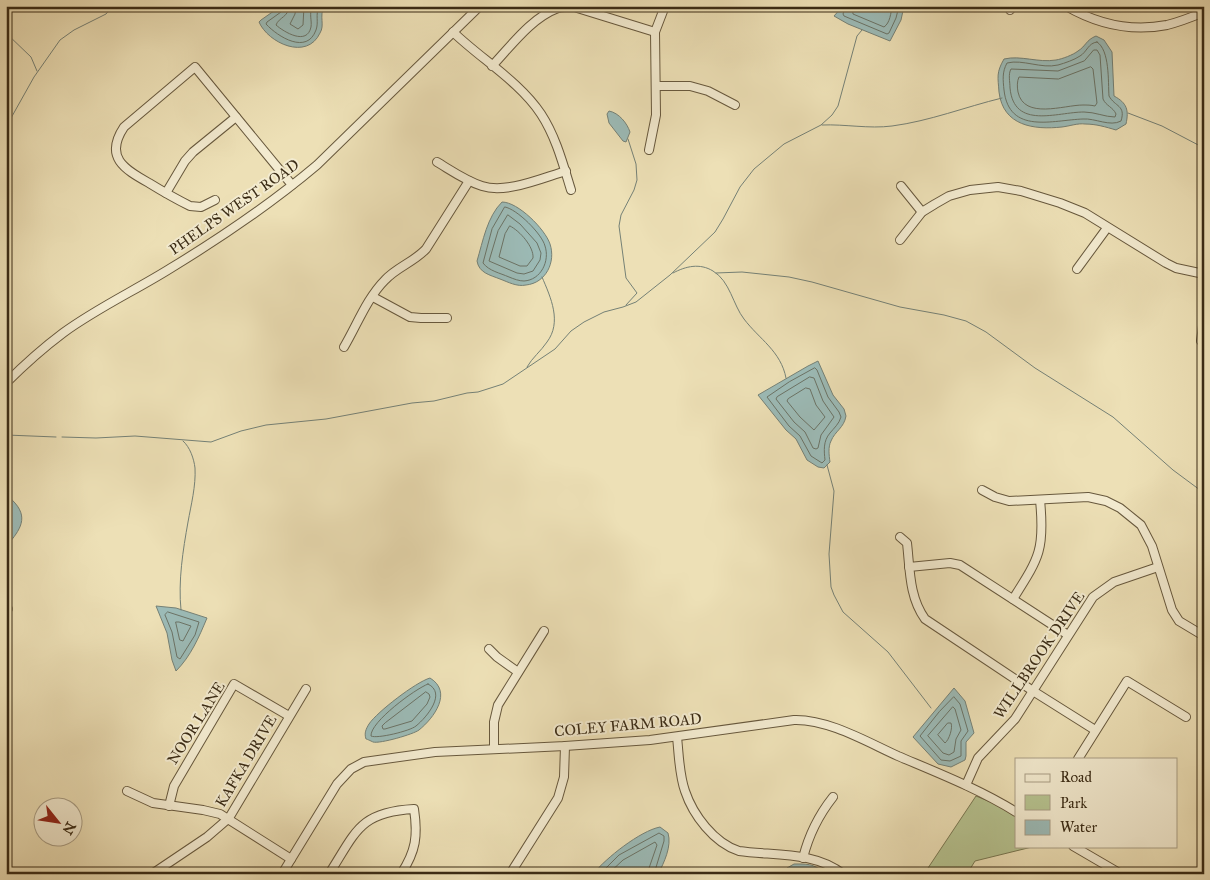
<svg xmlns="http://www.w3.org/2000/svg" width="1210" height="880" viewBox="0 0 1210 880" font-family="'IM FELL Great Primer',serif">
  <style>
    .green { fill: #b6c390; stroke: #787752 }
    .water { fill: #9cbbb7; stroke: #758176 }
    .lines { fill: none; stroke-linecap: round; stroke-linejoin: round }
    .shore { stroke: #6b7366; stroke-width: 1 }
    .stream { stroke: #758176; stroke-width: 1 }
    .minor-casing { stroke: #67583d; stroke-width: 10 }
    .minor { stroke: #f3ebd0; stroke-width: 8 }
    .labels { text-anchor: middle; stroke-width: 4; stroke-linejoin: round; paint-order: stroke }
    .street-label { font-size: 15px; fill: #3a2b15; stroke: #f3ebd0 }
  </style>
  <rect width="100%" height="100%" fill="#ede0b6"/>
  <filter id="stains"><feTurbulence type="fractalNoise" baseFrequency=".004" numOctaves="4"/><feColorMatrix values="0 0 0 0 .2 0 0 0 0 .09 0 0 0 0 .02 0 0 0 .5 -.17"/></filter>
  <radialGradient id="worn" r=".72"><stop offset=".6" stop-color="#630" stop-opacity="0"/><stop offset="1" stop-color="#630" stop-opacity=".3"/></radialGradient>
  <path class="green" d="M 976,796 L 993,803 L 1016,816 L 1016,846 L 1036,846 L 975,861 L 967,874 L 931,874 L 926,871 Z"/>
  <g class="water">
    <path d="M 281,6 L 324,6 C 319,17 325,25 320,33 C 307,61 268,43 259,22 L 261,20 Z"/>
    <path d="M 843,6 L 904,6 L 901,20 L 890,41 L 848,24 L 834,16 Z"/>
    <path d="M 1096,36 L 1104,40 L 1112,52 L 1114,96 C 1127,103 1129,110 1126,124 L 1116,130 C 1106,127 1096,124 1085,124 C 1078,123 1070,126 1062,127 C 1034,130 1003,126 999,92 C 998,77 996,73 1004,59 C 1021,55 1038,63 1056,60 C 1062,59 1073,55 1078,51 C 1086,46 1086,40 1096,36 Z"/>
    <path d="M 609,111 C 619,113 627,123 630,132 L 626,142 L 623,141 L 609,123 L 607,114 Z"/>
    <path d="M 502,202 C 518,202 545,229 550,244 C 556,262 546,283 526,285 C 517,287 508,282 500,279 C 490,275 479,273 477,261 C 483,241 487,217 502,202 Z"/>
    <path d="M 818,361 L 833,395 L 844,409 L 846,416 C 844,428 835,431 831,441 C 828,447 829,455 830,462 L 824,468 L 818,467 L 807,460 L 796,439 L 786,430 L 758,395 L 808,366 Z"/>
    <path d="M 6,495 C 10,497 12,500 15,503 C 30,520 17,533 6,547 Z"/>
    <path d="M 156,606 L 176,608 L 207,618 C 199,637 191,656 176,671 L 172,660 L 167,633 Z"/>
    <path d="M 430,678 C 453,692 434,718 419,730 C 414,734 380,744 373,742 C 373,742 367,739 366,739 C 364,733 366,729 369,724 C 377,712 416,682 430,678 Z"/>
    <path d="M 954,688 L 965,701 L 974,733 L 966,742 L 966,756 L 965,760 L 951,767 L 938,764 L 913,737 Z"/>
    <path d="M 660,827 L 668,833 C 672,846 664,863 658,874 L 593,874 C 606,858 640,831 660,827 Z"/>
    <path d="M 794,864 C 805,864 815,863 823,873 L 788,874 L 787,868 Z"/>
  </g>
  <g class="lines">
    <g class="shore">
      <path d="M 283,6 L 281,12 L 267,22 L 266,24 C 278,37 307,55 316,30 C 319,22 315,15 319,6"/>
      <path d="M 289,6 C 289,17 279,17 276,25 C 284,32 307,46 311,27 C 312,20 309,15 312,6"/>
      <path d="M 296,6 L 295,14 L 290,24 L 298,29 L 303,25 L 304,6"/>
      <path d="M 846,6 L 843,14 L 844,16 L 887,34 L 889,33 L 896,18 L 899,6"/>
      <path d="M 852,6 L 853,14 L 884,27 C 890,23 891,13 892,6"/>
      <path d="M 1097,42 C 1110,50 1108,82 1109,96 C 1115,107 1126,105 1121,121 C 1110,127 1095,118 1083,119 C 1053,120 1009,135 1004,90 C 1003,80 1002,72 1007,63 C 1023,59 1041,69 1058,65 C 1065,63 1074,60 1080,56 C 1087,52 1088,43 1097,42 Z"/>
      <path d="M 1094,50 L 1097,50 L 1100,55 L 1103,99 C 1106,106 1113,107 1116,114 L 1115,117 C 1105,117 1095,112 1084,112 C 1057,112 1014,130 1010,88 C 1010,82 1008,74 1011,69 L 1058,71 L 1084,61 Z"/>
      <path d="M 1091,67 L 1093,69 L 1097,103 L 1095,106 C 1091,105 1087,105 1083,105 C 1064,105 1024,120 1018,92 C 1017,87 1017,81 1019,77 L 1058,79 Z"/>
      <path d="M 505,207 C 517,209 542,234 545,246 C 550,261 541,280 524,281 C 519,281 514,279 509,277 C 500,273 489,271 483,263 L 492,229 Z"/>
      <path d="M 508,215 L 520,224 L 537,243 L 541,253 L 540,260 L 533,271 L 524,274 L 517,273 L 489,261 L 498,231 Z"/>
      <path d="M 510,226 C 520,231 534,247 533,258 L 527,266 L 520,266 L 499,257 L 505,234 Z"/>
      <path d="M 815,368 L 817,370 L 828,397 L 839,412 L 841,417 C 839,424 834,428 830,433 C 823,441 824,451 825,460 L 822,463 L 811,456 L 800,436 L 789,426 L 767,397 L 789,382 Z"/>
      <path d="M 810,377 L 814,378 L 823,401 L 834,417 L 821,435 L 818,448 L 816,449 L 813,448 L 805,432 L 794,422 L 776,399 L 777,397 Z"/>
      <path d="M 806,388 L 810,389 L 816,405 L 825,417 L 814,430 L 800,417 L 787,401 L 788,399 Z"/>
      <path d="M 168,612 L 199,622 L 195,635 L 180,659 L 177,657 L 172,632 L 165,615 Z"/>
      <path d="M 176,622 L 179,622 L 191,626 L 183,641 L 180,640 Z"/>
      <path d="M 428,684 C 447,693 427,717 416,726 C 410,731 377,739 371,736 C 370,722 415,689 428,684 Z"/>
      <path d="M 426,692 L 429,694 L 430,697 L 427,704 L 412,721 L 385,729 L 383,729 L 382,726 L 385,723 Z"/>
      <path d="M 954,697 L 960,704 L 968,731 L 961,741 L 961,756 L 950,761 L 941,760 L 920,736 L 939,712 Z"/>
      <path d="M 953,707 L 955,709 L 961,730 L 956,739 L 954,752 L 949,755 L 943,753 L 928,736 Z"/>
      <path d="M 948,723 L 951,723 C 953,728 949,740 945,743 L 938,735 Z"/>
      <path d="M 600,874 L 619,855 L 659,833 L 664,836 L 664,841 L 654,874"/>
      <path d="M 608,874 L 623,860 L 655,842 L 657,845 L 647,874"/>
    </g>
    <g class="stream">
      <path d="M 6,33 L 31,57 L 37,71"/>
      <path d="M 1128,113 L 1162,126 L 1204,148"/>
      <path d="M 822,125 C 845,124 869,129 892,126 C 930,121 965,107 1002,98"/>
      <path d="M 6,127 L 34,77 L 60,40 L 74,30 L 106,14 L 113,6"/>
      <path d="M 673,273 C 686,266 700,263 713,271 C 730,281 733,305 744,319 C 759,339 781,351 786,378"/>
      <path d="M 716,273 L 742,272 L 789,277 L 812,282 L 900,307 L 944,315 L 966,321 L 986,332 L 1035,368 L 1113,417 L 1173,470 L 1204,493"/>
      <path d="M 626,305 L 637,293 L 626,278 L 619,226 L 621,215 L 634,190 L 637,180 L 636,164 L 628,139"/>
      <path d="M 527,367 C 532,358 541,351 547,342 C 562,322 551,298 542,277"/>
      <path d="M 6,435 L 56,437"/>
      <path d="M 62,437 L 96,438 L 135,436 L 211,442 L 241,431 L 266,425 L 326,419 L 412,403 L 434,401 L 467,393 L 478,392 L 503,384 L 555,349 L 571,331 L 584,322 L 604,312 L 623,307 L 636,302 L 670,275 L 715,232 L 723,219 L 740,187 L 754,169 L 784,144 L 821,125 L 832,115 L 838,106 L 857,36 L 862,30"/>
      <path d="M 6,438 L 11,446 L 6,473"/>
      <path d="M 827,465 L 834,491 L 829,554 L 831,587 L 834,595 L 843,612 L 888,652 L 931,708"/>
      <path d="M 181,610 C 178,581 183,550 188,522 C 191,505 196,486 195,468 C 194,459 190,447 183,441"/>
    </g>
    <defs>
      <g id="minor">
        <path d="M 1066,6 C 1097,24 1131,32 1167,25 C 1179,22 1192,17 1204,12"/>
        <path d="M 1010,10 L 1013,6"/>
        <path d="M 453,32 C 481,59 520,82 541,114 C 556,137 563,164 571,190"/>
        <path d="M 492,66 C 511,46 531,18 558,8 C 563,7 569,7 574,7 L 655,32"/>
        <path d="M 656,86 L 690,86 L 708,91 L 735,105"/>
        <path d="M 649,150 L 656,115 L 655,32 L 665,6"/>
        <path d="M 437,162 C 452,171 466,181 482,186 C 506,194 542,178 566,171"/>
        <path d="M 901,186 L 922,212"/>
        <path d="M 166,193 L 185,161 L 193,152 L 236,117"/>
        <path d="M 215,200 L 201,207 L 190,206 C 176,199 162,191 149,183 C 124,169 104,157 124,127 L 195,67 L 292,185"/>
        <path d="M 900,240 L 922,212 L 935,204 L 949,196 L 970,190 L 998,187 L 1021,191 L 1060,203 L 1085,213 L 1166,263 L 1176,268 L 1204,274"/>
        <path d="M 1077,269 L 1107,228"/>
        <path d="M 373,297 L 410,317 L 421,318 L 447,318"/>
        <path d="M 1201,341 L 1204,318"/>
        <path d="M 344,347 C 357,325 367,298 385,280 C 397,267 414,262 426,249 L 469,181"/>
        <path d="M 6,383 C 24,365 43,348 63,333 C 97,308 136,290 171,268 C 222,237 272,203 317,165 L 480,6"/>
        <path d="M 982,490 L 995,497 L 1009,501 L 1088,497 L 1106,501 L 1120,508 L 1141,525 L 1152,546 L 1172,610 L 1179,621 L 1204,636"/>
        <path d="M 900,537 L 907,543 C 910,569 909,597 925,619 L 1033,691 L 1095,730"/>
        <path d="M 909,567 L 950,563 L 960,565 L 1068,635"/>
        <path d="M 1013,599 C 1039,558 1045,550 1040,500"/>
        <path d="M 6,610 L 8,609"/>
        <path d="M 489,649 L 497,657 L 518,672"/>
        <path d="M 677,737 C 679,755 679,774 685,791 C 693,815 714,843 739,851 C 773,856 814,851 843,874"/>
        <path d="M 494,749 L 494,722 L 498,705 L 544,631"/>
        <path d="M 1078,759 L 1127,681 L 1186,717"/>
        <path d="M 966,785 L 978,758 L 1015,719 L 1093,597 L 1114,582 L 1158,567"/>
        <path d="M 127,791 L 153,803 L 203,810 L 220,814 L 291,859"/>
        <path d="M 169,806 L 174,786 L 234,684 L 289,716"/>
        <path d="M 1073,846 L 1121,874"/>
        <path d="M 803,858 C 809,834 818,816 833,797"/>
        <path d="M 152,874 L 207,837 L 229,818 L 306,689"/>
        <path d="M 282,874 L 337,784 L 351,769 L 364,762 L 435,752 L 565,746 L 650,740 L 794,720 C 828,719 867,742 898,756 C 938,773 979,789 1016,812"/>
        <path d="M 329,874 C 356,832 359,812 414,809 C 418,836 416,851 401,874"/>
        <path d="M 510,874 L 558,798 L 564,777 L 565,746"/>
      </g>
    </defs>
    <use href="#minor" class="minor-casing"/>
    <use href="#minor" class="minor"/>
  </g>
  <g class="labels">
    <g class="street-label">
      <text transform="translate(234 207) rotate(-35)" y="5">PHELPS WEST ROAD</text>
      <text transform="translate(1039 655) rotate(-56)" y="5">WILLBROOK DRIVE</text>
      <text transform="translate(196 723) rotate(-58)" y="5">NOOR LANE</text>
      <text transform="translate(628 725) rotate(-5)" y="5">COLEY FARM ROAD</text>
      <text transform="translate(246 761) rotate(-59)" y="5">KAFKA DRIVE</text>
    </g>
  </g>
  <rect width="1210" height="880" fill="none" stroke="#ede0b6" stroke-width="25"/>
  <rect x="8" y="8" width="1195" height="865" fill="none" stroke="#3a2b15" stroke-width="2.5"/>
  <rect x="12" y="12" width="1185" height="855" fill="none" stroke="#3a2b15"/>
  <rect x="1015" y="758" width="162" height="90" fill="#f3ebd0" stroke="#a99e85"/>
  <rect x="1025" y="774" width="25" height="8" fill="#f3ebd0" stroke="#a99e85"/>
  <text x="1060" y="782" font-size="15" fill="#3a2b15">Road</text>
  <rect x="1025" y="795" width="25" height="15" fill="#b6c390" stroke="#a99e85"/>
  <text x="1060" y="808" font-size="15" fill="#3a2b15">Park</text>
  <rect x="1025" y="820" width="25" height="15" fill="#9cbbb7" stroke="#a99e85"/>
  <text x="1060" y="832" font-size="15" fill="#3a2b15">Water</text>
  <g transform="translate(58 822) rotate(120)"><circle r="24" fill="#f3ebd0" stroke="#a99e85"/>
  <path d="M0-4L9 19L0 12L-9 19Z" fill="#8f2418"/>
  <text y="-8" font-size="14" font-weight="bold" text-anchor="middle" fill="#3a2b15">N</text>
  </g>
  <rect width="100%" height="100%" filter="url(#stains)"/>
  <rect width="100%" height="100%" fill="url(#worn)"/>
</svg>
